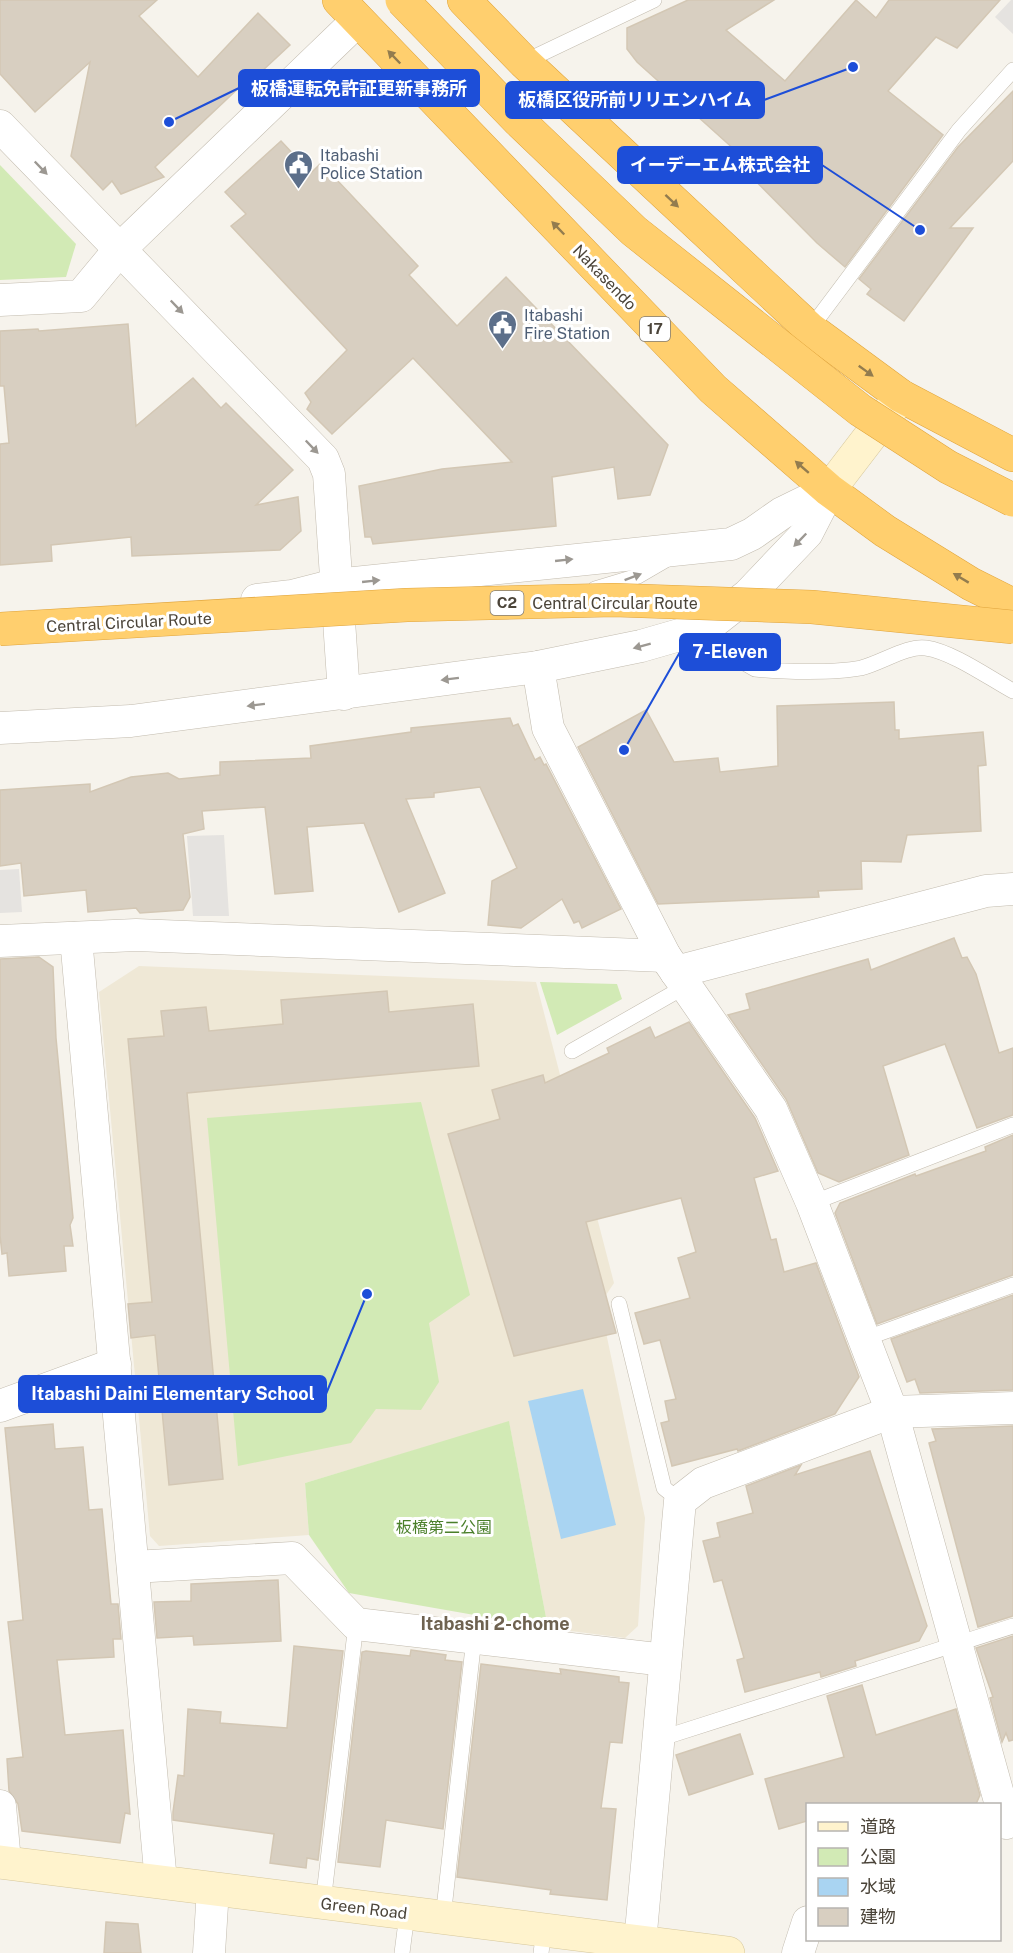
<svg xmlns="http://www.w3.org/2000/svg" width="1013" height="1953" viewBox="0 0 1013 1953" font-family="'Public Sans','Noto Sans JP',sans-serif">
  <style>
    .education { fill: #efe8d6 }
    .green { fill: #d2eab5 }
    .parking { fill: #e5e3e0 }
    .water { fill: #a9d4f2 }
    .building { fill: #d8cfc1; stroke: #d3c7b4; stroke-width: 1.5 }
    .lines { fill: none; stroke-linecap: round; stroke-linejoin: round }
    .lane-casing { stroke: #c2bbae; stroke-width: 16 }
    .street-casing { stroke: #c2bbae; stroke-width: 33 }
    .secondary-casing { stroke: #d6c79b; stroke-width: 34 }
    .highway-casing { stroke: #e0a43c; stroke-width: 34 }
    .lane { stroke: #fff; stroke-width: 15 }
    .street { stroke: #fff; stroke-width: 32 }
    .secondary { stroke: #fff3cd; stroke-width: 33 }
    .highway { stroke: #ffcf6e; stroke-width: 33 }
    .highway-bridge-casing { stroke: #e0a43c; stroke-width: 34; stroke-linecap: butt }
    .highway-bridge { stroke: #ffcf6e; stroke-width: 33 }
    .oneway { fill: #937c4e }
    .oneway2 { fill: #9c9892 }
    .labels { text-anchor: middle; stroke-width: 6; stroke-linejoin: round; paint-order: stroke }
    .shield { fill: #fff; stroke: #817c74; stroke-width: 1.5 }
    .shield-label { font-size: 15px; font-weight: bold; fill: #4b4439 }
    .service-label { font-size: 16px; fill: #4e5e75; stroke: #fff; text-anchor: start }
    .street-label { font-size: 16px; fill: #4b4439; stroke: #fff }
    .park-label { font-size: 16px; fill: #4a7f2a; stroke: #fff }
    .neighbourhood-label { font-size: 18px; font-weight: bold; fill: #6e6250; stroke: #fff }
    .leader { fill: none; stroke: #1d4ed8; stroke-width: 2 }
    .callout-dot { fill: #1d4ed8; stroke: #fff; stroke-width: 2 }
    .callout { fill: #1d4ed8; stroke: #1d4ed8; stroke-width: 2 }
    .callout-label { font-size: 18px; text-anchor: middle; font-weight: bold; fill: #fff }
  </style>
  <rect width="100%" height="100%" fill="#f6f3ec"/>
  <path class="education" d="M 139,966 L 536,982 L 614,1283 L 600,1304 L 645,1518 L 638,1626 L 625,1638 L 548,1628 L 509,1422 L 305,1483 L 309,1535 L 159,1546 L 150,1536 L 99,992 Z"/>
  <g class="green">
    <path d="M 0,165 L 76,244 L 66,277 L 0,280 Z"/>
    <path d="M 540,982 L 617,984 L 622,999 L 557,1035 Z"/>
    <path d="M 421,1102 L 470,1295 L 429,1323 L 439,1382 L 421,1410 L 376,1409 L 351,1443 L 238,1466 L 207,1118 Z"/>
    <path d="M 509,1421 L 548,1628 L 349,1593 L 309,1535 L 305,1483 Z"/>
  </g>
  <g class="parking">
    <path d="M 1011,0 L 1013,0 L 1013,34 L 995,17 Z"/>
    <path d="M 224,835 L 229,916 L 193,916 L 187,836 Z"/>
    <path d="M 19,869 L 22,912 L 0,913 L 0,870 Z"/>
  </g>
  <path class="water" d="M 583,1389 L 616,1525 L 561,1539 L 528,1401 Z"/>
  <g class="building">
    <path d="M 0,0 L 157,0 L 139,16 L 198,77 L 258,13 L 290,45 L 247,85 L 244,83 L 155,167 L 164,177 L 121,194 L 112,181 L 103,190 L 71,156 L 90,62 L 35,112 L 0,74 Z"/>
    <path d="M 688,0 L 774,0 L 726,30 L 785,81 L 856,0 L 876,18 L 889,0 L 1000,0 L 957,48 L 936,37 L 888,91 L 943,135 L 845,267 L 817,243 L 731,156 L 736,151 L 637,62 L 627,49 L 627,28 Z"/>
    <path d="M 1013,91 L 1013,161 L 950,228 L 973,228 L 904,321 L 867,294 L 871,289 L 859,279 L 958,147 Z"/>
    <path d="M 281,141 L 311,173 L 321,163 L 418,266 L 409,275 L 457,326 L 506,277 L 668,445 L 650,495 L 618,499 L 614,467 L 552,477 L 556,526 L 373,544 L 371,537 L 365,537 L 359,486 L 442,469 L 512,462 L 413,358 L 332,434 L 307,409 L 311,402 L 305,393 L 347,350 L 231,226 L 246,214 L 225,192 Z"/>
    <path d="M 128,324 L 136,426 L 193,378 L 221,408 L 226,403 L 293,470 L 256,505 L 298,497 L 301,531 L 280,550 L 132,556 L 131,537 L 51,545 L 52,561 L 0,565 L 0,444 L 9,443 L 4,386 L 0,386 L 0,331 L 38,329 L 39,331 Z"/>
    <path d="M 894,702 L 895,730 L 899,730 L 899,739 L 983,732 L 986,765 L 978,766 L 981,831 L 907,835 L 901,862 L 861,861 L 862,889 L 818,891 L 819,897 L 658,904 L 578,747 L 646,710 L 674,762 L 718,758 L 720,772 L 778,766 L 777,706 Z"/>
    <path d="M 510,718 L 513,726 L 518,724 L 535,760 L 540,757 L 544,765 L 546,764 L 621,909 L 582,928 L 579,921 L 574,923 L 562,899 L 521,928 L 488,925 L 492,881 L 517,868 L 480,787 L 434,793 L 434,797 L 406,799 L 445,893 L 399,912 L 364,823 L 307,827 L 313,891 L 275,894 L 265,807 L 202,811 L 204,829 L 183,834 L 190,897 L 183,910 L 140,913 L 136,908 L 88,912 L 86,890 L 24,896 L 21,863 L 0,866 L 0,790 L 90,784 L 90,792 L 131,777 L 168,773 L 179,779 L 220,775 L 220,762 L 311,758 L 310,746 L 411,732 L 411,728 Z"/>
    <path d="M 954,938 L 962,958 L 967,957 L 976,974 L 999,1053 L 1013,1048 L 1013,1115 L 977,1128 L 945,1044 L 883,1066 L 909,1155 L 839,1182 L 818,1173 L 786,1099 L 728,1015 L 750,1009 L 746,994 L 868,959 L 871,970 Z"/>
    <path d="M 39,957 L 53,967 L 56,1038 L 73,1218 L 70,1225 L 73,1246 L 64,1246 L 66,1271 L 9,1276 L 7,1253 L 2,1254 L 0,1235 L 0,959 Z"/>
    <path d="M 387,991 L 389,1012 L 473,1004 L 479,1066 L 187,1093 L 223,1479 L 169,1485 L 155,1335 L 131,1338 L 128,1304 L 152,1302 L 128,1039 L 164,1036 L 161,1011 L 206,1007 L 209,1031 L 283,1024 L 281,1000 Z"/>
    <path d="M 689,1022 L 755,1118 L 778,1171 L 754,1178 L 771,1240 L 776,1239 L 784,1272 L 816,1263 L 859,1377 L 835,1414 L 738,1451 L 737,1449 L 672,1466 L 661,1423 L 669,1421 L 665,1401 L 676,1399 L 660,1340 L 644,1344 L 635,1313 L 690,1298 L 678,1258 L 696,1252 L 681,1198 L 586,1222 L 616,1333 L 514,1356 L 448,1134 L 500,1119 L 492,1090 L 543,1075 L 545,1083 L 609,1053 L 607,1048 L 650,1027 L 655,1038 Z"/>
    <path d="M 1013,1135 L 1013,1275 L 877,1324 L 835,1213 L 840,1203 L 915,1174 L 916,1176 L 986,1151 L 985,1147 Z"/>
    <path d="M 1013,1295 L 1013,1390 L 920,1393 L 915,1379 L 907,1382 L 891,1339 Z"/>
    <path d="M 53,1424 L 55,1449 L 83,1447 L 89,1510 L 102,1509 L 111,1604 L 118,1604 L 121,1639 L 113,1639 L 114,1657 L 57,1660 L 65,1735 L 123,1730 L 130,1814 L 125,1813 L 120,1843 L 22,1831 L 18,1804 L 9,1791 L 7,1759 L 23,1757 L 8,1622 L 23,1620 L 5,1428 Z"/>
    <path d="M 1013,1426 L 1013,1616 L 978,1627 L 929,1443 L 936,1441 L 932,1429 Z"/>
    <path d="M 870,1451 L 927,1626 L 919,1641 L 855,1661 L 856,1666 L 821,1677 L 820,1672 L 745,1692 L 737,1660 L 744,1658 L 722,1580 L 714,1582 L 703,1541 L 720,1537 L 717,1523 L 753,1513 L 746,1486 L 801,1465 L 795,1475 Z"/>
    <path d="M 278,1580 L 281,1641 L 194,1645 L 193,1636 L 157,1638 L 154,1602 L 191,1601 L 191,1584 Z"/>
    <path d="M 1013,1636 L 1013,1740 L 1009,1741 L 1006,1733 L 1002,1742 L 990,1698 L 993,1697 L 976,1648 Z"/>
    <path d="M 294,1646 L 343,1651 L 318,1860 L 307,1858 L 306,1868 L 270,1863 L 274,1834 L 173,1820 L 173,1812 L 178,1775 L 184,1776 L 188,1709 L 221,1712 L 220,1723 L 287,1728 Z"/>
    <path d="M 411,1650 L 446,1655 L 445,1660 L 462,1662 L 443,1829 L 386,1820 L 380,1867 L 338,1862 L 362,1652 L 366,1651 L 410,1656 Z"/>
    <path d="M 481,1664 L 561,1674 L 560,1669 L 619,1677 L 619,1682 L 629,1683 L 622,1743 L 610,1742 L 601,1808 L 616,1809 L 607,1900 L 550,1894 L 551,1890 L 457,1877 Z"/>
    <path d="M 862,1685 L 876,1735 L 956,1709 L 980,1795 L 976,1804 L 807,1804 L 807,1821 L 779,1829 L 765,1779 L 844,1757 L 827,1696 Z"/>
    <path d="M 740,1734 L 753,1774 L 689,1795 L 676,1755 Z"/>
    <path d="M 106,1922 L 138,1924 L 141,1953 L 104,1953 Z"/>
  </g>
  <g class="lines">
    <defs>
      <g id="lane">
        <path d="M 524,62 L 654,0"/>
        <path d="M 810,329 L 959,130 L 1013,70"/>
        <path d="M 595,589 L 638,576 L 669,558"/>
        <path d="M 707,627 L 741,661 L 755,669 C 782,672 835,673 861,668 C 881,663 908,645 926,648 C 953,652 989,678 1013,691"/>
        <path d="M 572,1051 L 686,986"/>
        <path d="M 812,1203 L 1013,1125"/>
        <path d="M 619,1304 L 664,1488 L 680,1501"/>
        <path d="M 864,1339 L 1013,1285"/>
        <path d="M 659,1739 L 1013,1626"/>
        <path d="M 323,1903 L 356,1624"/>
        <path d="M 443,1918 L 474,1638"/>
        <path d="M 402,1953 L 407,1914"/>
        <path d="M 541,1953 L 544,1930"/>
      </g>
      <g id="street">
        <path d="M 0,126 L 323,459 L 329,474 L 344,694"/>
        <path d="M 0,300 L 81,296 L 120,249 L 358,20"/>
        <path d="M 257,600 L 292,596 L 335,585 L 731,544 L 752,534 L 782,513 L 829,490"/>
        <path d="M 538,667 L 548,728 L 665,956 L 771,1109 L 812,1203 L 892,1412 L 1006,1823"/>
        <path d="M 0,728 L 131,721 L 538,667 L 641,646 L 707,627 L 748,595 L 807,533 L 829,490"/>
        <path d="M 76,938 L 161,1882"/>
        <path d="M 0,941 L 136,935 L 665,956"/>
        <path d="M 676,972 L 986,891 L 1013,889"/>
        <path d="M 0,1406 L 115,1364"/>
        <path d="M 133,1567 L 292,1558 L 356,1624 L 665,1660"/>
        <path d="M 0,1806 L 5,1862"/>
        <path d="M 640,1943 L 680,1501 L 703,1483 L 892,1412 L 1013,1408"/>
        <path d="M 209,1953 L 213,1889"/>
        <path d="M 798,1953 L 808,1922"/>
      </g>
      <g id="secondary">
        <path d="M 829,490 L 901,396"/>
        <path d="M 0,1862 L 728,1953"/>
      </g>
      <g id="highway">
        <path d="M 339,0 L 713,389 L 829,490 L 885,531 L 971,584 L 1013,605"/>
        <path d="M 464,0 L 524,62 L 810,329 L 901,396 L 1013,455"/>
      </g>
    </defs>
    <use href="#lane" class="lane-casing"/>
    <use href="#street" class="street-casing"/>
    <use href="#secondary" class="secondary-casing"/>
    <use href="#highway" class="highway-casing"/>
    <use href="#lane" class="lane"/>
    <use href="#street" class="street"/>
    <use href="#secondary" class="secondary"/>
    <use href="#highway" class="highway"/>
    <defs>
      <g id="highway-bridge">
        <path d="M 402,0 L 518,120 L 634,231 L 860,410 L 948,467 L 1013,500"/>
        <path d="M 0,629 L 407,605 L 614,600 L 812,607 L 1013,627"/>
      </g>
    </defs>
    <use href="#highway-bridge" class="highway-bridge-casing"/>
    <use href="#highway-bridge" class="highway-bridge"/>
  </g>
  <defs><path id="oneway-solid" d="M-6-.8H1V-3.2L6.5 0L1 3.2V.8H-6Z" transform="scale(1.5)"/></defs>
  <g class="oneway">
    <use href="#oneway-solid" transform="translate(394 57) rotate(-134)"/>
    <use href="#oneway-solid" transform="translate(672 201) rotate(43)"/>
    <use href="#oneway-solid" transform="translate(558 228) rotate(-134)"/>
    <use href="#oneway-solid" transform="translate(866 371) rotate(36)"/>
    <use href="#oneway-solid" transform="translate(802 467) rotate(-139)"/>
    <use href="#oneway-solid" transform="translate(961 578) rotate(-149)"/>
  </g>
  <g class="oneway2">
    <use href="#oneway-solid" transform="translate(41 168) rotate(46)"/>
    <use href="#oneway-solid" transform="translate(177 307) rotate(46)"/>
    <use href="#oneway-solid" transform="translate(312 447) rotate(46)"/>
    <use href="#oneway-solid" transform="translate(800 540) rotate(134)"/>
    <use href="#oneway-solid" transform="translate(564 560) rotate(-6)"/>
    <use href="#oneway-solid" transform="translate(633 577) rotate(-21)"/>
    <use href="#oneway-solid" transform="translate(371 581) rotate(-6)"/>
    <use href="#oneway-solid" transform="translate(642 646) rotate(165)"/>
    <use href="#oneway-solid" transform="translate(450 679) rotate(173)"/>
    <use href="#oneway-solid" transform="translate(256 705) rotate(173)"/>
  </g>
  <defs>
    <symbol id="civic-pin" viewBox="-11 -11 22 30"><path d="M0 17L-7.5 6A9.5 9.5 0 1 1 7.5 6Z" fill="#5c6f8a" stroke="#fff"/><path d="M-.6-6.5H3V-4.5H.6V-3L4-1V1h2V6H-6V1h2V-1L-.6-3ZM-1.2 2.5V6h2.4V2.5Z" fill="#fff"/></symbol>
  </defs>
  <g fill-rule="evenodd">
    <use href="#civic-pin" x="282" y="148" width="33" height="45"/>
    <use href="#civic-pin" x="486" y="308" width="33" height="45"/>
  </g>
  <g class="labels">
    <g class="shield">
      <rect x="640" y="317" width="30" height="24" rx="4.5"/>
      <rect x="490.5" y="591" width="33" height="24" rx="4.5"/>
    </g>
    <g class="shield-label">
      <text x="655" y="334">17</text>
      <text x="507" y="608">C2</text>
    </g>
    <g class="service-label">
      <text x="320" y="161">Itabashi<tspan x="320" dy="18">Police Station</tspan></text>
      <text x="524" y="321">Itabashi<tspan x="524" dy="18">Fire Station</tspan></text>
    </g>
    <g class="street-label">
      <text transform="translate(605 277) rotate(46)" y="6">Nakasendo</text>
      <text x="615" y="609">Central Circular Route</text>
      <text transform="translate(129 622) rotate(-3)" y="6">Central Circular Route</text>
      <text transform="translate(364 1908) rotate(7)" y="6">Green Road</text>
    </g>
    <g class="park-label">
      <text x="444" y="1533">板橋第二公園</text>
    </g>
    <g class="neighbourhood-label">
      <text x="495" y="1630">Itabashi 2-chome</text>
    </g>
  </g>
  <path class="leader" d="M169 122L239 88M853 67L764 100M920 230L822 165M624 750L680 652M367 1294L326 1394"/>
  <g class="callout-dot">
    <circle cx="169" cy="122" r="6"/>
    <circle cx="853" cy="67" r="6"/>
    <circle cx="920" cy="230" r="6"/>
    <circle cx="624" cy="750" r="6"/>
    <circle cx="367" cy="1294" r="6"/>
  </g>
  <g class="callout">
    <rect x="239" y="70" width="240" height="36" rx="6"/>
    <rect x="506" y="82" width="258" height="36" rx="6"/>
    <rect x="618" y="147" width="204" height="36" rx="6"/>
    <rect x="680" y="634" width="100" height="36" rx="6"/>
    <rect x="19" y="1376" width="307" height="36" rx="6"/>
  </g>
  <g class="callout-label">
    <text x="359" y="95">板橋運転免許証更新事務所</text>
    <text x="635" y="106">板橋区役所前リリエンハイム</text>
    <text x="720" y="171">イーデーエム株式会社</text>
    <text x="730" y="658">7-Eleven</text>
    <text x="173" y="1400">Itabashi Daini Elementary School</text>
  </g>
  <rect x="806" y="1803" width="195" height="138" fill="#ffffff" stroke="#b7b4b0" stroke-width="1.5"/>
  <rect x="818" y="1822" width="30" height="9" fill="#fff3cd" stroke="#b7b4b0" stroke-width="1.5"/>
  <text x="860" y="1833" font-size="18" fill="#4b4439">道路</text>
  <rect x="818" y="1848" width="30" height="18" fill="#d2eab5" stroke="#b7b4b0" stroke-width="1.5"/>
  <text x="860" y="1863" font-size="18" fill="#4b4439">公園</text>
  <rect x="818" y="1878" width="30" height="18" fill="#a9d4f2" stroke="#b7b4b0" stroke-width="1.5"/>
  <text x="860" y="1893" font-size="18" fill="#4b4439">水域</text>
  <rect x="818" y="1908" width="30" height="18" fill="#d8cfc1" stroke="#b7b4b0" stroke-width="1.5"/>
  <text x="860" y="1923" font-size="18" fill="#4b4439">建物</text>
</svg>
